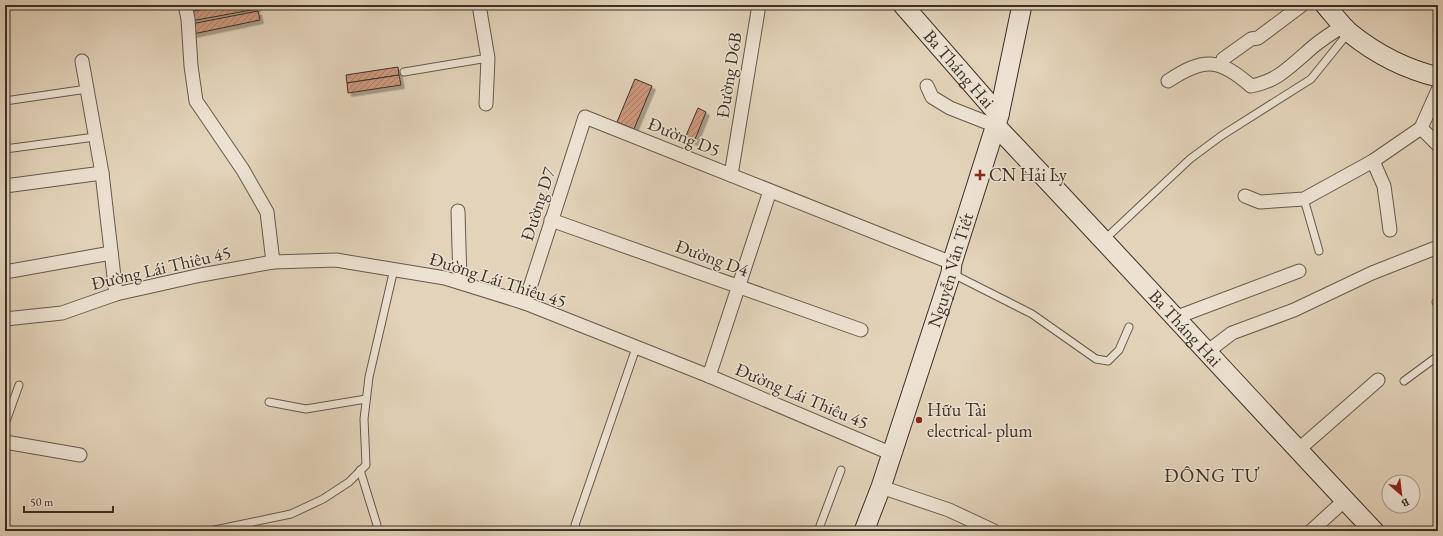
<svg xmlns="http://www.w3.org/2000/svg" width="1443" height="536" viewBox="0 0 1443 536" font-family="'EB Garamond',serif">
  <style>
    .building { fill: url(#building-hatch); stroke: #3a3126; filter: url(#shadow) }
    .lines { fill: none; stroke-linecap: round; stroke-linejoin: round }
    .lane-casing { stroke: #645a4b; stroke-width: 9 }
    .street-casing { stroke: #645a4b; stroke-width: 15 }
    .secondary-casing { stroke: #3a3126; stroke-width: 21 }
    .lane { stroke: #ede2d2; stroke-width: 7 }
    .street { stroke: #ede2d2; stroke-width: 13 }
    .secondary { stroke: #ede2d2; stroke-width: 19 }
    .poi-dot { fill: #8f2418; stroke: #ede2d2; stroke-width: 1.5 }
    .labels { text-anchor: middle; stroke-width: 3; stroke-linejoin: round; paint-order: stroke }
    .street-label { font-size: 18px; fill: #3a3126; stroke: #ede2d2 }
    .poi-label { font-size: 18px; fill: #3a3126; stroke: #ede2d2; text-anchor: start }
    .neighbourhood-label { font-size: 19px; letter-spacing: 1px; fill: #3a3126; stroke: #ede2d2 }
  </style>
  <defs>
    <pattern id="building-hatch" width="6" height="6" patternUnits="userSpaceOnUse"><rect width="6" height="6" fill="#cf987e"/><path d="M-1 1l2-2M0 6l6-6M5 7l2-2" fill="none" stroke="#a97d67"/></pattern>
    <filter id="shadow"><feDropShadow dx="3.5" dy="3.5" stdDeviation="0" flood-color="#0004"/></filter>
  </defs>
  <rect width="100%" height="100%" fill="#e3d3ba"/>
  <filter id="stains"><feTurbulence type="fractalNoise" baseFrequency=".005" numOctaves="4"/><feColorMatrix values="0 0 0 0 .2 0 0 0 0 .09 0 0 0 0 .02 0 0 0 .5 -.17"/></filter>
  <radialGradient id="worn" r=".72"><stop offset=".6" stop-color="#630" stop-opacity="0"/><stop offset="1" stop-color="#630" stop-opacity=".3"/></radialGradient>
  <g class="building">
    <path d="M 226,5 L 257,5 L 257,9 L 191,21 L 189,12 Z"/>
    <path d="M 258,11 L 260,20 L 193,34 L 191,24 Z"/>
    <path d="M 398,67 L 399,75 L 347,83 L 346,75 Z"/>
    <path d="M 399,75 L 401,85 L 348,93 L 347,83 Z"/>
    <path d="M 635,79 L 652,86 L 634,129 L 617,122 Z"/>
    <path d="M 698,108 L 706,112 L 694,142 L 685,138 Z"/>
  </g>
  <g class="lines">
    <defs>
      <g id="lane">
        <path d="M 404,72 L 488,58"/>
        <path d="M 5,101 L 87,89"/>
        <path d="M 5,149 L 95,137"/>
        <path d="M 1304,199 L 1319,251"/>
        <path d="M 1104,240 L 1190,159 L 1221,136 L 1311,79 L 1349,32"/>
        <path d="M 951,273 L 1032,314 L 1096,359 L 1108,361 L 1119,350 L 1129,327"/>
        <path d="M 1436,302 L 1438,306"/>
        <path d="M 1404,381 L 1438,356"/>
        <path d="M 269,402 L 306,409 L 366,399"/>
        <path d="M 5,424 L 19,385"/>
        <path d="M 360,470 L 377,525"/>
        <path d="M 210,531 L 291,514 L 323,499 L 349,482 L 366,465 L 364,419 L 369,377 L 394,269"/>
        <path d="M 578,531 L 575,525 L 636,348"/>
        <path d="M 818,531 L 841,470"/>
      </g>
      <g id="street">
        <path d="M 185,5 L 188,19 L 191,66 L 196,101 L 243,170 L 267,212 L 273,262"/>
        <path d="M 479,5 L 488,58 L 486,104"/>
        <path d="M 82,61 L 102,173 L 116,294"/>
        <path d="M 1222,65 L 1223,59 L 1251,39 L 1258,38 L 1302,5"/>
        <path d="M 1168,81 C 1204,57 1219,58 1251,86 C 1277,81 1287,69 1306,53 C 1317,42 1330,34 1343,26"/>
        <path d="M 927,86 L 932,97 L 950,108 L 996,126"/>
        <path d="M 1438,90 L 1421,128 L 1438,145"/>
        <path d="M 1373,161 L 1384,186 L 1390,230"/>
        <path d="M 731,175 L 759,5"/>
        <path d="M 5,186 L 102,173"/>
        <path d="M 1245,196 L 1260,202 L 1304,199 L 1373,161 L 1421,128"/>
        <path d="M 458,211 L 460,282"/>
        <path d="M 551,220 L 861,330"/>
        <path d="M 5,272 L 111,253"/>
        <path d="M 525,303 L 585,117 L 952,263"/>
        <path d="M 1177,317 L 1299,271"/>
        <path d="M 5,319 L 62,313 L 116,294 L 201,275 L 273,262 L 336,260 L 445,278 L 525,303 L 709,376 L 890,453"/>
        <path d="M 1207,352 L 1232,333 L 1294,310 L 1372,273 L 1438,247"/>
        <path d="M 709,376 L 770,191"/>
        <path d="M 5,442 L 80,455"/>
        <path d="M 1298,450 L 1378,380"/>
        <path d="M 881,487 L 949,510 L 994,531"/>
        <path d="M 1311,531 L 1345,500"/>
      </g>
      <g id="secondary">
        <path id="s1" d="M 903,5 L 999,115"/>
        <path d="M 1325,5 C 1333,14 1341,25 1350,33 C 1376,54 1405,69 1438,77"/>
        <path id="s2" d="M 996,126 C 1123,260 1247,396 1374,531"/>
        <path id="s3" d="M 864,531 L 881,487 L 951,273 L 952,263 L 999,115 L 1022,5"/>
      </g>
    </defs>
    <use href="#lane" class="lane-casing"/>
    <use href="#street" class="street-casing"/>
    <use href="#secondary" class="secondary-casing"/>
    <use href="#lane" class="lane"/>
    <use href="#street" class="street"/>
    <use href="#secondary" class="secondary"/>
  </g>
  <g class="poi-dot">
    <path d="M978 169h4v4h4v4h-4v4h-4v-4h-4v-4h4z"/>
    <circle cx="919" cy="420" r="4"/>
  </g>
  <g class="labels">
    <g class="street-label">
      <text dy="6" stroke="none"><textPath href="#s1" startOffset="85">Ba Tháng Hai</textPath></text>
      <text transform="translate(729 75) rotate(-81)" y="6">Đường D6B</text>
      <text transform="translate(684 137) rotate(22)" y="6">Đường D5</text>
      <text transform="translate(538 204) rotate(-72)" y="6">Đường D7</text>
      <text transform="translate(712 258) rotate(20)" y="6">Đường D4</text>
      <text transform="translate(161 268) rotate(-13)" y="6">Đường Lái Thiêu 45</text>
      <text dy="6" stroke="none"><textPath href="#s3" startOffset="275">Nguyễn Văn Tiết</textPath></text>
      <text transform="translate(498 280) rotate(18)" y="6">Đường Lái Thiêu 45</text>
      <text dy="6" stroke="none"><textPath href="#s2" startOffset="277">Ba Tháng Hai</textPath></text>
      <text transform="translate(802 396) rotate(23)" y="6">Đường Lái Thiêu 45</text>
    </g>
    <g class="poi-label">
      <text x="989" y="181">CN Hải Ly</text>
      <text x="927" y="416">Hữu Tài<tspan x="927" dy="21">electrical- plum</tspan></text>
    </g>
    <g class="neighbourhood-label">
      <text x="1212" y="482">ĐÔNG TƯ</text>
    </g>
  </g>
  <rect width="1443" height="536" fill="none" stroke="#e3d3ba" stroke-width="20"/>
  <rect x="6" y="6" width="1431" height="524" fill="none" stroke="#3a3126" stroke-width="2"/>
  <rect x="10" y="10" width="1423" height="516" fill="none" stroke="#3a3126"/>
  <g transform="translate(1401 494) rotate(152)"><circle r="19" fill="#ede2d2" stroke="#a59b8d"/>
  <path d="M0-3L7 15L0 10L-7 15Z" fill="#8f2418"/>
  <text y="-6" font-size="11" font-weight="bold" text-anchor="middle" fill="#3a3126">B</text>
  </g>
  <path d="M24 506v6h89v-6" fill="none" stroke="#3a3126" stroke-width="2"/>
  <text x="30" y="506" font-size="12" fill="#3a3126" stroke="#ede2d2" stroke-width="3" paint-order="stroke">50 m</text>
  <rect width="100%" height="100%" filter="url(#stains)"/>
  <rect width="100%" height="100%" fill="url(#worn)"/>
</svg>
